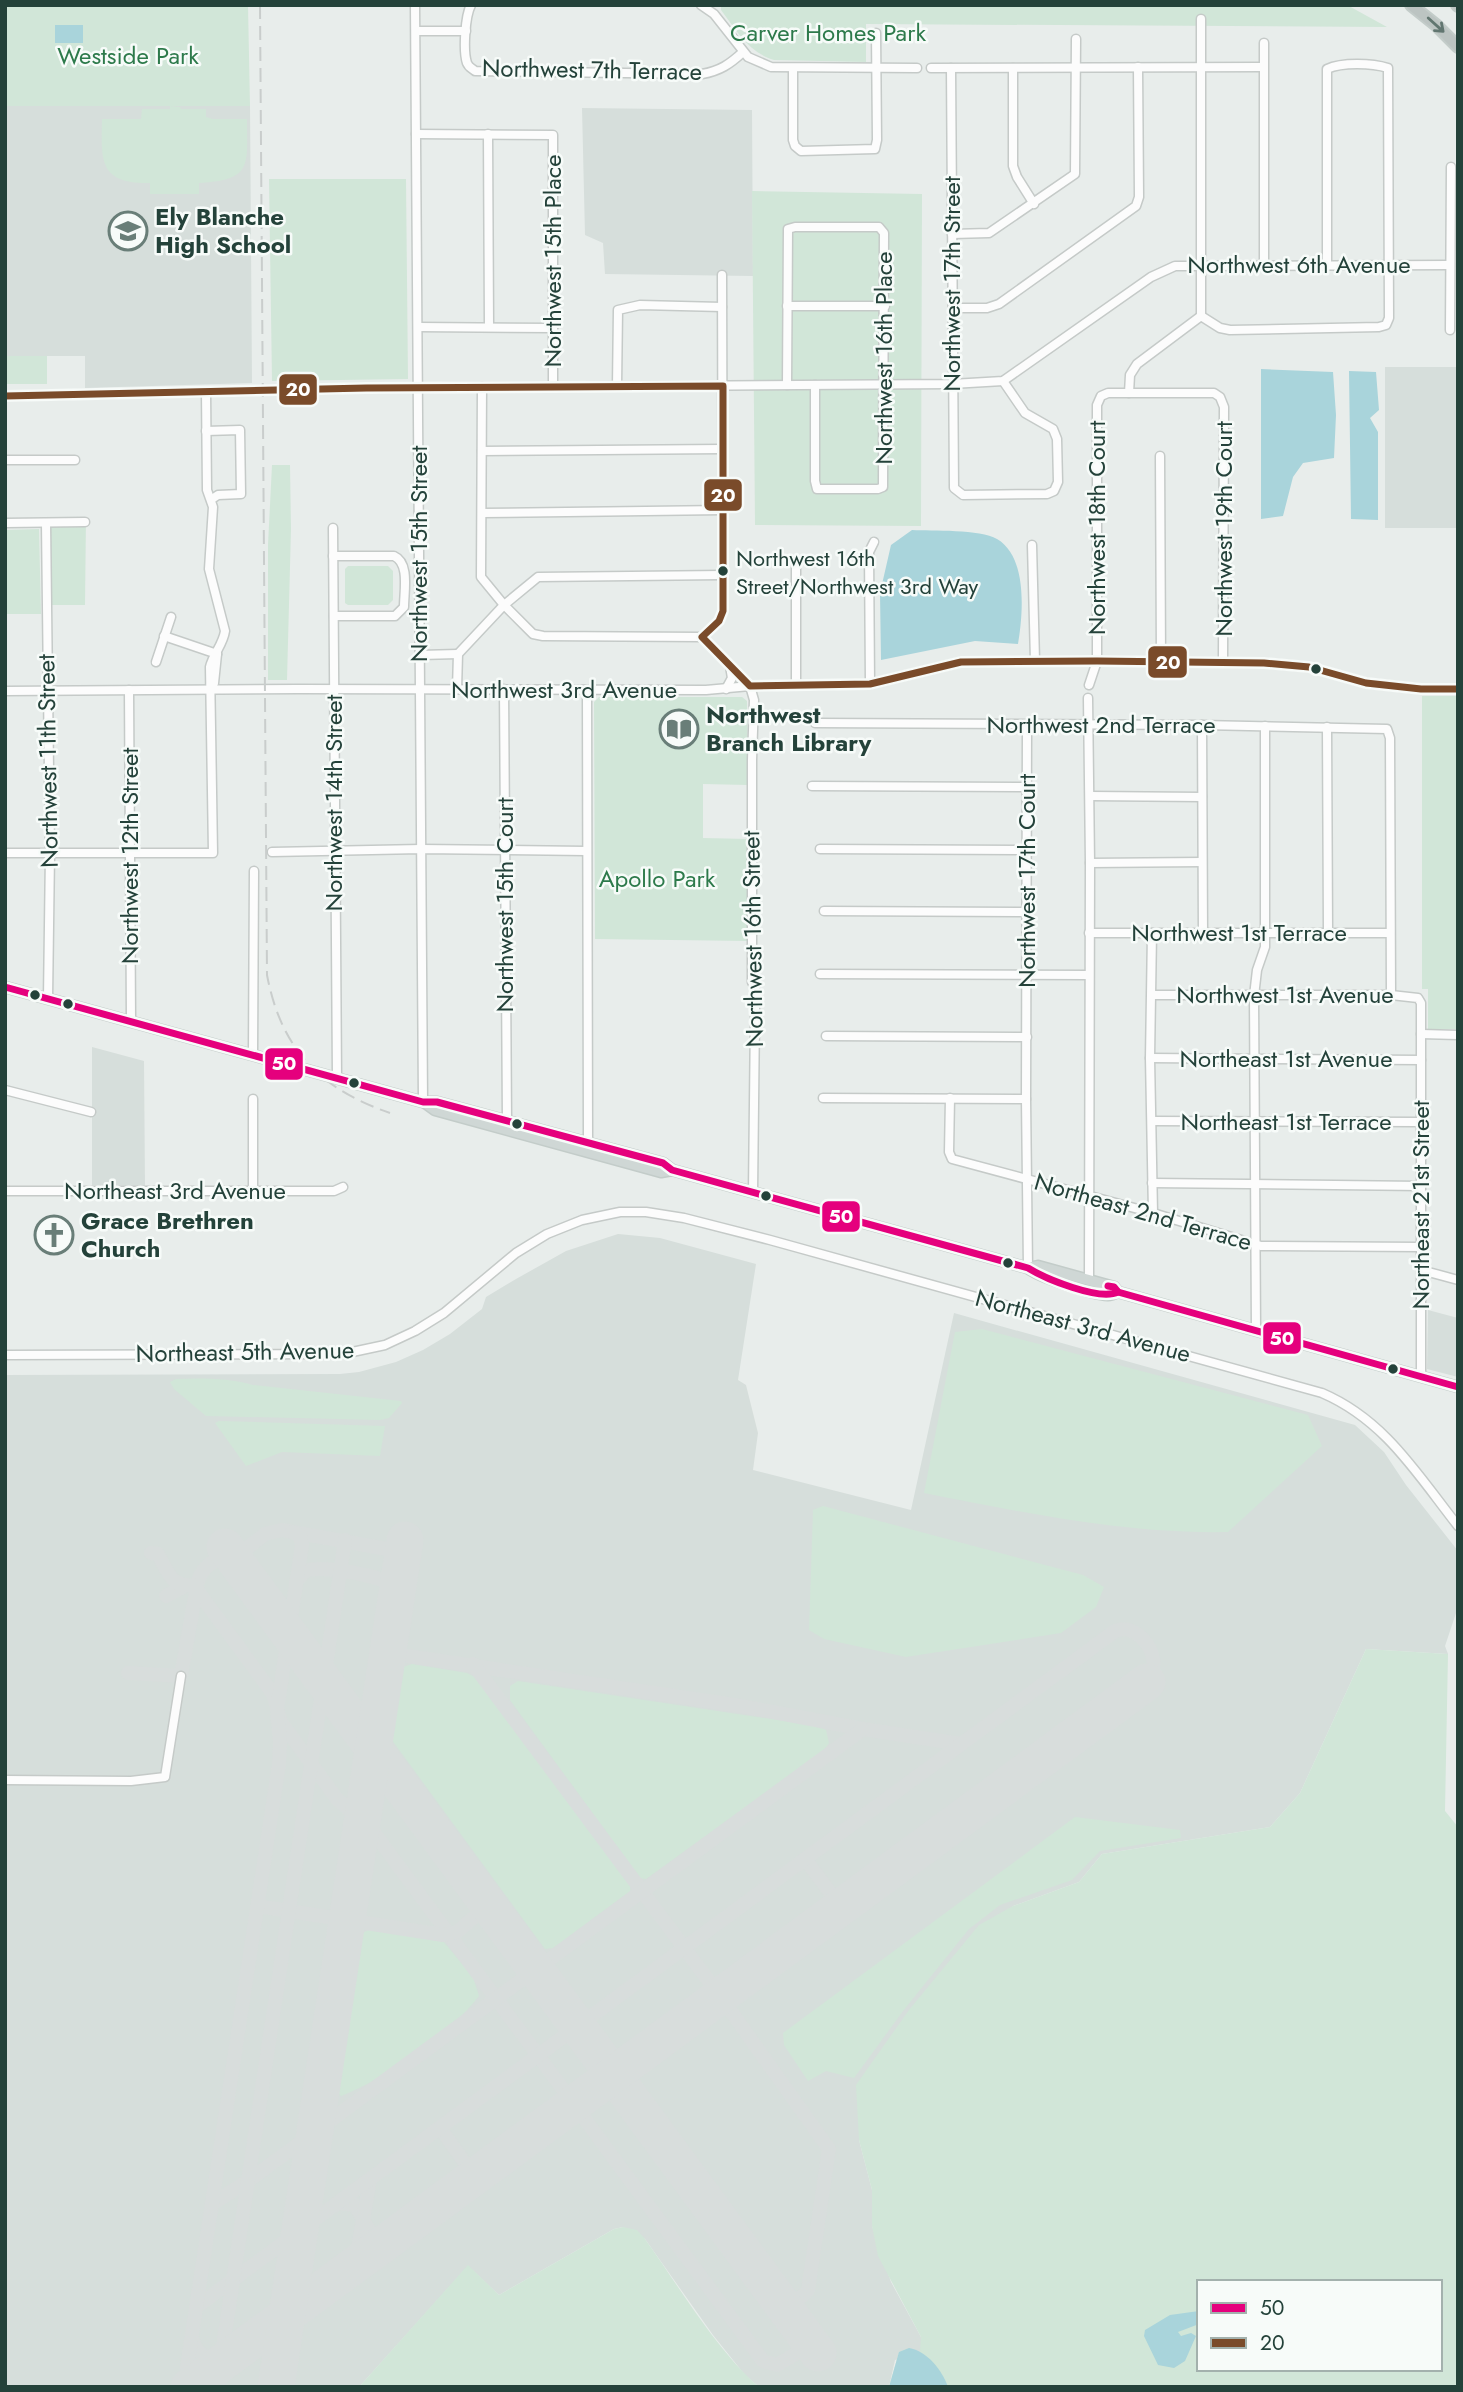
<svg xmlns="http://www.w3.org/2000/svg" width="1463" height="2392" viewBox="0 0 1463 2392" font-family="Jost,sans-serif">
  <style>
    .built { fill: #d6dedb }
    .green { fill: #d1e6d8; fill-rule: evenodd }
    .water { fill: #a9d4db }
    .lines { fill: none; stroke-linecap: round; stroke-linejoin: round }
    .taxiway { stroke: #d8dddc; stroke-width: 14 }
    .runway { stroke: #d8dddc; stroke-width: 37 }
    .minor-casing { stroke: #c5cac8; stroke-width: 11 }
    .major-casing { stroke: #c3ccc9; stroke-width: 13 }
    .highway-casing { stroke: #c3ccc9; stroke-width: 14 }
    .minor { stroke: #fcfcfc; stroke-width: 8 }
    .major { stroke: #cfd7d5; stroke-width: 10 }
    .highway { stroke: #bcc4c2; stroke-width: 10 }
    .rail { stroke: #c9cdcc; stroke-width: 2; stroke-dasharray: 14 7; stroke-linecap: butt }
    .bus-1-casing { stroke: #f7fbf9; stroke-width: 12 }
    .bus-2-casing { stroke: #f7fbf9; stroke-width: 12 }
    .bus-1 { stroke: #e5007d; stroke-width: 7 }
    .bus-2 { stroke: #7a4b2a; stroke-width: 7 }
    .oneway { stroke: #617670 }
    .bus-dot { fill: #24423a; stroke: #f7fbf9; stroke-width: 2.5 }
    .labels { text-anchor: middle; stroke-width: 5; stroke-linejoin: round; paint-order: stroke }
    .bus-label { font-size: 22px; fill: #24423a; stroke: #f7fbf9; text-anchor: start }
    .park-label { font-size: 24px; fill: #2d7a4b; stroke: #f7fbf9 }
    .street-label { font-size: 24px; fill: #24423a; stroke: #f7fbf9 }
    .poi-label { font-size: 24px; font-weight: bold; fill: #24423a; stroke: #f7fbf9; text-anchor: start }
    .line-badge { stroke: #f7fbf9; stroke-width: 2.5 }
    .badge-label { font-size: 19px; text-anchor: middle; font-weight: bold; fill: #fff }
  </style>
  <rect width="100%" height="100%" fill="#e8edeb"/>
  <g class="built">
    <path d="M 5,106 L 250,106 L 252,383 L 85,388 L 85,356 L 5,356 Z"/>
    <path d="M 582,108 L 752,110 L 753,276 L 605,274 L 603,243 L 585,235 Z"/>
    <rect x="1385" y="367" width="73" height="161"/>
    <path d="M 92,1047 L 144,1061 L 145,1186 L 92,1185 Z"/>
    <path d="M 618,1234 L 660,1238 L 756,1264 L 738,1380 L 746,1385 L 758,1433 L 753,1470 L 911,1510 L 954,1313 L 1355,1425 L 1384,1452 L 1406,1485 L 1458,1551 L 1458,1607 L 1445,1646 L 1448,1654 L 1366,1649 L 1300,1793 L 1270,1827 L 1102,1854 L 1079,1882 L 1013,1906 L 859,2140 L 872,2190 L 872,2226 L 891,2282 L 921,2337 L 921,2353 L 895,2360 L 889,2387 L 759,2387 L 745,2375 L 713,2335 L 645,2239 L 623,2227 L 614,2229 L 499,2295 L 468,2266 L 359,2387 L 5,2387 L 5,1375 L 340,1374 L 359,1372 L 396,1362 L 423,1350 L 450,1334 L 482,1309 L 486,1297 L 516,1279 L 566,1251 Z"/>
    <path d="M 1428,1310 L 1458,1318 L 1458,1377 L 1427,1369 Z"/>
  </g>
  <g class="green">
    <path d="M 5,5 L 248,5 L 250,106 L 5,106 Z"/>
    <path d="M 721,5 L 1347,5 L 1387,27 L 866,24 L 866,62 L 774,60 C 749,53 736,30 721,10 Z"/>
    <path d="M 170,106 L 180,107 L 181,109 L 206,109 L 206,117 L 213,119 L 247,119 C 247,166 253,180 199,183 L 199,194 L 150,194 L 150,183 C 99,184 101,161 102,119 L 141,119 L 142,109 L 170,109 Z"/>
    <path d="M 269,179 L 406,179 L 408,379 L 272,381 Z"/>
    <path d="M 752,191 L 922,194 L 921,526 L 755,525 Z"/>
    <rect x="5" y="356" width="42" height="28"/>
    <path d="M 272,465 L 290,465 L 291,529 L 287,680 L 268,680 L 268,545 Z"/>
    <path d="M 86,518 L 85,605 L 50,605 L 51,519 Z"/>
    <path d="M 39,529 L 41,614 L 5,614 L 5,530 Z"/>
    <path d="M 348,566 L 388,566 L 393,571 L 393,600 L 388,605 L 348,605 L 345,603 L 345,569 Z"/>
    <path d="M 1422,696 L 1458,696 L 1458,1029 L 1428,1029 L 1428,989 L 1422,989 Z"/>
    <path d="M 599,697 L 742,697 L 747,701 L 748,785 L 703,784 L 703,838 L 749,839 L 748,941 L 595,939 L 594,702 Z"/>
    <path d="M 982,1329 L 1308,1415 L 1322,1446 L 1228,1532 C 1125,1534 1025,1513 924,1493 L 955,1332 Z"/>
    <path d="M 176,1379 C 201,1378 229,1378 253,1385 L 401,1401 L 402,1403 L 389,1418 L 380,1420 L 206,1416 L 174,1389 L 170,1382 Z"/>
    <path d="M 219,1421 L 385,1426 L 380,1456 L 282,1452 L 246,1466 L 215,1423 Z"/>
    <path d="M 823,1506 L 1083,1575 L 1104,1587 L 1096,1607 L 1061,1633 L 906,1657 L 824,1639 L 809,1630 L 813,1510 Z"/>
    <path d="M 1366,1649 L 1448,1654 L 1445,1811 L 1458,1827 L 1458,2387 L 889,2387 L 899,2352 L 909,2348 L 920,2352 L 921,2337 L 878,2256 L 872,2226 L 872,2190 L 859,2140 L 856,2085 L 909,2010 L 979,1925 L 1013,1906 L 1079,1882 L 1102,1854 L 1270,1827 L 1300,1793 ZM 1199,2282 L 1440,2282 L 1440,2369 L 1199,2369 Z"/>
    <path d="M 412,1664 L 467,1673 L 480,1680 L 630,1885 L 630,1891 L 553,1948 L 545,1949 L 389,1736 L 399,1673 L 403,1667 Z"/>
    <path d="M 518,1681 L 818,1726 L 826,1730 L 829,1743 L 824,1750 L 646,1879 L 640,1878 L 510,1700 L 510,1686 Z"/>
    <path d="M 1075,1817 L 1180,1830 L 1181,1838 L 1100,1851 L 1072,1880 L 1000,1905 L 969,1929 L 903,2011 L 854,2078 L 826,2071 L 808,2081 L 784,2045 L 783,2033 Z"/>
    <path d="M 369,1930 L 443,1941 L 473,1977 L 479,1996 C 454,2030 380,2082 341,2096 L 335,2091 L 359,1938 L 360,1934 Z"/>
    <path d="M 623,2227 L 637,2230 L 645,2239 C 678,2285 717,2351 759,2387 L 359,2387 L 468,2265 L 499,2295 L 614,2229 Z"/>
  </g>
  <g class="water">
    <rect x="55" y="25" width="28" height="18"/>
    <path d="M 1261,369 L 1333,372 L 1336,415 L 1334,458 L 1303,463 L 1293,477 L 1283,516 L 1261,519 Z"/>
    <path d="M 1349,371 L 1376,372 L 1379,410 L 1370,418 L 1378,432 L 1378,520 L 1351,519 Z"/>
    <path d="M 912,530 C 932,531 980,529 997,539 C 1028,557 1023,615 1018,644 L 975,641 L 881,660 L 880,593 L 891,545 Z"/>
    <path d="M 1199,2311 L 1199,2324 L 1178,2332 L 1181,2336 L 1191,2333 L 1196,2336 L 1185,2361 L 1174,2368 L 1158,2365 L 1144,2336 L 1145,2330 L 1170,2315 Z"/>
    <path d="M 909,2348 C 927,2351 942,2370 948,2387 L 889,2387 L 899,2352 Z"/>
  </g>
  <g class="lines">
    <g class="taxiway">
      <path d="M 233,1559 L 265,1534 L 282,1530 L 387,1549 L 395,1558 L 399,1576"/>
      <path d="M 238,1566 C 221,1548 196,1569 197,1590 L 273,1694 L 281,1722 L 337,1799 L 372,1830 L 763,2361 L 777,2365 L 797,2353 L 802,2341 L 796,2322"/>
      <path d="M 296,1582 L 305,1571 C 320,1565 383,1575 394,1587 L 397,1595"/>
      <path d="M 166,1596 L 183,1587"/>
      <path d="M 388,1653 L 741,1706 L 863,1729 L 961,1744"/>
      <path d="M 473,1664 L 720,1996 L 829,2149 L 808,2290 C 798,2304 784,2303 773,2291"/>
      <path d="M 128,1673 L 181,1676 L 197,1585 C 171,1588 169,1574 158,1554 L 151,1553"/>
      <path d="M 805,1859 L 841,1907"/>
      <path d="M 257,1906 L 443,1935 L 457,1932 L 488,1905"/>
      <path d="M 440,2128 L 475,2177"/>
      <path d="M 339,2203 L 355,2205 L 373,2237 L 391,2238"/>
      <path d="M 212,2204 L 248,2181 L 863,1729"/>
      <path d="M 355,2265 L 370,2180"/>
      <path d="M 196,2307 L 1115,1631 C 1132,1624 1150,1641 1153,1659 C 1155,1667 1151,1674 1147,1682"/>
      <path d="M 192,2335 C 194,2352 205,2358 220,2363"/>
      <path d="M 193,2387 L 189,2380 L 187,2367 L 279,1764 L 280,1742 L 277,1710 L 302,1545 L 300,1536 L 292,1532"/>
      <path d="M 219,2387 L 218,2379 L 345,1540"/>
    </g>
    <g class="runway">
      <path d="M 225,1547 L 818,2353"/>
      <path d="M 189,2387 L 1147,1682"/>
      <path d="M 276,2387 L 405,1540"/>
    </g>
    <defs>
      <g id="minor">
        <path d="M 415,5 L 423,1102"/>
        <path d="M 471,5 C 465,16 463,51 467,63 C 469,68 472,68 475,71 L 702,74 C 720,71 730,64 743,52"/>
        <path d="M 701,5 L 714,14 L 748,57 L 771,67 L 917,68"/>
        <path d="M 416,31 L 466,31"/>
        <path d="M 1264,43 L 1264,265"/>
        <path d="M 793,68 L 793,140 L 795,146 L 801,151 L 875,149 L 877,140 L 876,33"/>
        <path d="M 931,68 L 1263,67"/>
        <path d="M 951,68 L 954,488 L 963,495 L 1047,494 L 1054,491 L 1058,482 L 1057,439 L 1053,429 L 1025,413 L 1003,381"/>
        <path d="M 1013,68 L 1013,166 L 1017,177 L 1034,204"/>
        <path d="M 416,134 L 553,135 L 553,387"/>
        <path d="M 488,134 L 489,327"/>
        <path d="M 952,234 L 989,233 L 1075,174 L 1076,39"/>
        <path d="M 787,306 L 885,306"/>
        <path d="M 953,308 L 987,308 L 999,304 L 1136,206 L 1139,197 L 1138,67"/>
        <path d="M 1201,316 L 1201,19"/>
        <path d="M 418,327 L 553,328"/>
        <path d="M 1450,330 L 1451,167"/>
        <path d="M 787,385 L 788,229 L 795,227 L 879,227 L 884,233 L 883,487 L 878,489 L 817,489 L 815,481 L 815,385"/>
        <path d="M 617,386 L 618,310 L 640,305 L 722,307"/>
        <path d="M 482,387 L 481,577 L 504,605 L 533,634 L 543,636 L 702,637 L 750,686 L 754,700 L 752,760 L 752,982 L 755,988 L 755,1015 L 753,1193"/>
        <path d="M 1129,393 L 1130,375 L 1137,364 L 1201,316 L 1220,328 L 1230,330 L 1379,327 L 1386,325 L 1389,318 L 1388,68 C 1372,63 1342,62 1327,69 L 1327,265"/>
        <path d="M 5,396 L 366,388 L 952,384 L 1003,381 L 1151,277 L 1175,266 L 1450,265"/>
        <path d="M 206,431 L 240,430 L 241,494 L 218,495 L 212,499"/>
        <path d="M 482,451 L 723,449"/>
        <path d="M 1160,456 L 1161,661"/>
        <path d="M 5,460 L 75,460"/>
        <path d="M 482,513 L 724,510"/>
        <path d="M 5,523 L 85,522"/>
        <path d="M 46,523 L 50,853 L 48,998"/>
        <path d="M 333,528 L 337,1078"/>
        <path d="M 1032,545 L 1035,661"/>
        <path d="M 333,556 L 394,556 C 410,563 404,591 404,607 L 395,616 L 334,616"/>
        <path d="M 796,561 L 796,685"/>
        <path d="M 164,636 L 217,654"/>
        <path d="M 702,637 L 719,621 L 723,611 L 722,275"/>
        <path d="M 420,655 L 458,654"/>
        <path d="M 156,662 L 171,617"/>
        <path d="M 214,683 L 217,654"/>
        <path d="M 870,684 L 869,552 L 874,542"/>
        <path d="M 1089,685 L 1097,661 L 1097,405 L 1101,396 L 1108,393 L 1214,393 L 1220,397 L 1224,407 L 1223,662"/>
        <path d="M 457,689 L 458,654 L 504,605 L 538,577 L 723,575"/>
        <path d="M 504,689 L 507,1121"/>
        <path d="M 726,689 L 732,678 L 730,666"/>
        <path d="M 129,690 L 131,1021"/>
        <path d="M 587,690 L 588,1143"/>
        <path d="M 5,691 L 298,689 L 706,690 L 750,686 L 870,684 L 961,662 L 1097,661 L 1264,663 L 1309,667 L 1366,683 L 1421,689 L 1458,689"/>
        <path d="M 1088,698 L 1090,863 L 1089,1280"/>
        <path d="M 815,723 L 1202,725 L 1387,729 L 1390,738 L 1391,995"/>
        <path d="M 1027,725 L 1026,1099 L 1028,1268"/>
        <path d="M 1202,725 L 1203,933"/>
        <path d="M 1327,727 L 1328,932"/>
        <path d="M 812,786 L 1027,787"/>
        <path d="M 1090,796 L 1202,797"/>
        <path d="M 820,849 L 1027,850"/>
        <path d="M 272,852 L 421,849 L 586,851"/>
        <path d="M 5,853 L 213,853 L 210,667 C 213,654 223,645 225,631 L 209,569 L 213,507 L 207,490 L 206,392"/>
        <path d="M 1090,863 L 1202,862"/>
        <path d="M 824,911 L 1026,912"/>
        <path d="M 1089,933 L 1390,933"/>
        <path d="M 1152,933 L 1150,1058 L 1153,1213"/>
        <path d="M 820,974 L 1089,975"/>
        <path d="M 1152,995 L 1391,995 L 1418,998 L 1421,1003 L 1421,1377"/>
        <path d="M 1421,1034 L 1458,1035"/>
        <path d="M 826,1036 L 1027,1037"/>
        <path d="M 253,1055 L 254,871"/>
        <path d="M 1150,1058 L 1421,1060"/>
        <path d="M 5,1090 L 91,1112"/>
        <path d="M 823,1098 L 1026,1099"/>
        <path d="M 950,1098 L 949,1152 L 952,1159 L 1153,1213 L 1261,1246 L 1421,1247"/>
        <path d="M 253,1099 L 253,1191"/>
        <path d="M 1152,1121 L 1421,1122"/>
        <path d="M 1152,1183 L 1421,1186"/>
        <path d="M 5,1191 L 334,1191 L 343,1187"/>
        <path d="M 1421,1270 L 1458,1280"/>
        <path d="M 1256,1331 L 1254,996 L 1257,970 L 1265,947 L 1265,726"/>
        <path d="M 5,1355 L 343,1354 L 385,1345 L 415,1331 L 444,1313 L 516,1253 L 547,1234 L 582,1220 L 620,1212 L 646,1212 L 684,1218 L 770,1240 L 1322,1393 C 1385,1420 1417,1474 1458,1526"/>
        <path d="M 5,1780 L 131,1781 L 165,1777 L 181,1676"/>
      </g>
      <g id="major">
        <path d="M 5,987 L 423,1102 L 437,1102 L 663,1163 L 672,1170 L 1028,1268 C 1038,1277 1093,1294 1108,1295 C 1112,1295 1114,1294 1118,1292"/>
        <path d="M 424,1102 L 435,1110 L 661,1172 L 672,1170"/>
        <path d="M 1028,1268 L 1038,1266 L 1114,1287 L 1118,1292 L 1458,1387"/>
      </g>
      <g id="highway">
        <path d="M 1411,5 L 1436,25 L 1458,47"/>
        <path d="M 1457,5 L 1458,6"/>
      </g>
    </defs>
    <use href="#minor" class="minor-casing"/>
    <use href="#major" class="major-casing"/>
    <use href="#highway" class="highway-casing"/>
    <use href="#minor" class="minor"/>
    <use href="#major" class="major"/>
    <use href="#highway" class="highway"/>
    <path class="rail" d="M 260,5 L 267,975 C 281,1049 320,1089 390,1113"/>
    <defs>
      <g id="bus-1">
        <path d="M 5,987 L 423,1102 L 437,1102 L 663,1163 L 672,1170 L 1028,1268 C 1046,1279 1099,1301 1118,1292"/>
        <path d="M 1108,1286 L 1114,1287 L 1118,1292 L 1458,1387"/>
      </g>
      <path id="bus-2" d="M 5,396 L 366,388 L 723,386 L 723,611 L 719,621 L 702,637 L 750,686 L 870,684 L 961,662 L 1097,661 L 1264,663 L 1309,667 L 1366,683 L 1421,689 L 1458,689"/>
    </defs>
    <use href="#bus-1" class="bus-1-casing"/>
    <use href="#bus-2" class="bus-2-casing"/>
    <use href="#bus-1" class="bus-1"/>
    <use href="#bus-2" class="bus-2"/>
  </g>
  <defs><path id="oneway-shaft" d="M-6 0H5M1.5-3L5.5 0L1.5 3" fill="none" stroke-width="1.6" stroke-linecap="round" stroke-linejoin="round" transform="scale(1.75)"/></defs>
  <use class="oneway" href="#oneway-shaft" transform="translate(1436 25) rotate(42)"/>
  <defs>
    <symbol id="school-ring" viewBox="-11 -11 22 22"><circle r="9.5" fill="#f7fbf9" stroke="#697e78" stroke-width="1.5"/><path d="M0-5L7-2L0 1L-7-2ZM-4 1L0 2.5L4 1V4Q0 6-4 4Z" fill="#697e78"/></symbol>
    <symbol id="library-ring" viewBox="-11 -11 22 22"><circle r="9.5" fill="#f7fbf9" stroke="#697e78" stroke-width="1.5"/><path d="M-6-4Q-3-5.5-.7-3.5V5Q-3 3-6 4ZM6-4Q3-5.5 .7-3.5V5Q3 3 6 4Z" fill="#697e78"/></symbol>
    <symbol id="church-ring" viewBox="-11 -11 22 22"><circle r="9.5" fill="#f7fbf9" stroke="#697e78" stroke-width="1.5"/><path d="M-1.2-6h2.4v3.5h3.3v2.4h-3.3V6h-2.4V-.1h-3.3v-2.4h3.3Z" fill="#697e78"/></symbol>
  </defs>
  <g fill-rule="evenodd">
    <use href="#school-ring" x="106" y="209" width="44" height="44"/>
    <use href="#library-ring" x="657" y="707" width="44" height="44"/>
    <use href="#church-ring" x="32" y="1213" width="44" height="44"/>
  </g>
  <g class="bus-dot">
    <circle cx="723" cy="571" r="6"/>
    <circle cx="1316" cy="669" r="6"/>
    <circle cx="35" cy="995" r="6"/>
    <circle cx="68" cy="1004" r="6"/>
    <circle cx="354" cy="1083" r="6"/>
    <circle cx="517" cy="1124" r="6"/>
    <circle cx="766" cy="1196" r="6"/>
    <circle cx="1008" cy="1263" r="6"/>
    <circle cx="1393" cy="1369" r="6"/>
  </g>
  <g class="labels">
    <g class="bus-label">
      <text x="736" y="566">Northwest 16th<tspan x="736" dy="28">Street/Northwest 3rd Way</tspan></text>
    </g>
    <g class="park-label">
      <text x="828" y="41">Carver Homes Park</text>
      <text x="128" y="64">Westside Park</text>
      <text x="657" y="887">Apollo Park</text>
    </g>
    <g class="street-label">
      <text transform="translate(592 70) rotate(1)" y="8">Northwest 7th Terrace</text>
      <text transform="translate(553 261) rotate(-90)" y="8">Northwest 15th Place</text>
      <text x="1299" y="273">Northwest 6th Avenue</text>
      <text transform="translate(952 284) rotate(-90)" y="8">Northwest 17th Street</text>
      <text transform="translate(884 358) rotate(-90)" y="8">Northwest 16th Place</text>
      <text transform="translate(1097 528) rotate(-90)" y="8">Northwest 18th Court</text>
      <text transform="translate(1224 529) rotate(-90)" y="8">Northwest 19th Court</text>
      <text transform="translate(419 554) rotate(-90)" y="8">Northwest 15th Street</text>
      <text x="564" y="698">Northwest 3rd Avenue</text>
      <text x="1101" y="733">Northwest 2nd Terrace</text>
      <text transform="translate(48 761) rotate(-91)" y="8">Northwest 11th Street</text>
      <text transform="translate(334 803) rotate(-90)" y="8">Northwest 14th Street</text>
      <text transform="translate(130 856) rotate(-90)" y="8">Northwest 12th Street</text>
      <text transform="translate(1027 881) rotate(-90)" y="8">Northwest 17th Court</text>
      <text transform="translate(505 905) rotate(-90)" y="8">Northwest 15th Court</text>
      <text x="1239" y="941">Northwest 1st Terrace</text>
      <text transform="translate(753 939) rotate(-91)" y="8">Northwest 16th Street</text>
      <text x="1285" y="1003">Northwest 1st Avenue</text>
      <text x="1286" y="1067">Northeast 1st Avenue</text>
      <text x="1286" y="1130">Northeast 1st Terrace</text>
      <text x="175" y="1199">Northeast 3rd Avenue</text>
      <text transform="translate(1421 1205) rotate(-90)" y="8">Northeast 21st Street</text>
      <text transform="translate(1143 1212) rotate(16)" y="8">Northeast 2nd Terrace</text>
      <text transform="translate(1083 1326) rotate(15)" y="8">Northeast 3rd Avenue</text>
      <text transform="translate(245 1352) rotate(-1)" y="8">Northeast 5th Avenue</text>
    </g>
    <g class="poi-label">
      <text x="155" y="225">Ely Blanche<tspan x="155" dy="28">High School</tspan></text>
      <text x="706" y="723">Northwest<tspan x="706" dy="28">Branch Library</tspan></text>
      <text x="81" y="1229">Grace Brethren<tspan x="81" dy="28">Church</tspan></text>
    </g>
  </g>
  <g class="line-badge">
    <rect x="278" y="373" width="40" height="33" rx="7" fill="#7a4b2a"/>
    <rect x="703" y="478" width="40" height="34" rx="7" fill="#7a4b2a"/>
    <rect x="1147" y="645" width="41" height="34" rx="7" fill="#7a4b2a"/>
    <rect x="264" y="1047" width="40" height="34" rx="7" fill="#e5007d"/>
    <rect x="821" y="1200" width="40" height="33" rx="7" fill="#e5007d"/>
    <rect x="1262" y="1321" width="40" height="34" rx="7" fill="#e5007d"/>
  </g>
  <g class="badge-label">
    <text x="298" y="396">20</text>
    <text x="723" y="502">20</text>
    <text x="1168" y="669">20</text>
    <text x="284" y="1070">50</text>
    <text x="841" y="1223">50</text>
    <text x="1282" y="1345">50</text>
  </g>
  <rect width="1463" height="2392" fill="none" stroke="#24423a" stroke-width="14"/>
  <rect x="1197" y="2280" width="245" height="91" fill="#f7fbf9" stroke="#a3b1ad" stroke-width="2"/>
  <rect x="1211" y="2303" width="35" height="10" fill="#e5007d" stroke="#a3b1ad" stroke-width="2"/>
  <text x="1260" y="2315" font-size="21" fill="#24423a">50</text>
  <rect x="1211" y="2338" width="35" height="10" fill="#7a4b2a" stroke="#a3b1ad" stroke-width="2"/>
  <text x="1260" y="2350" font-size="21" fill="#24423a">20</text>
</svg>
